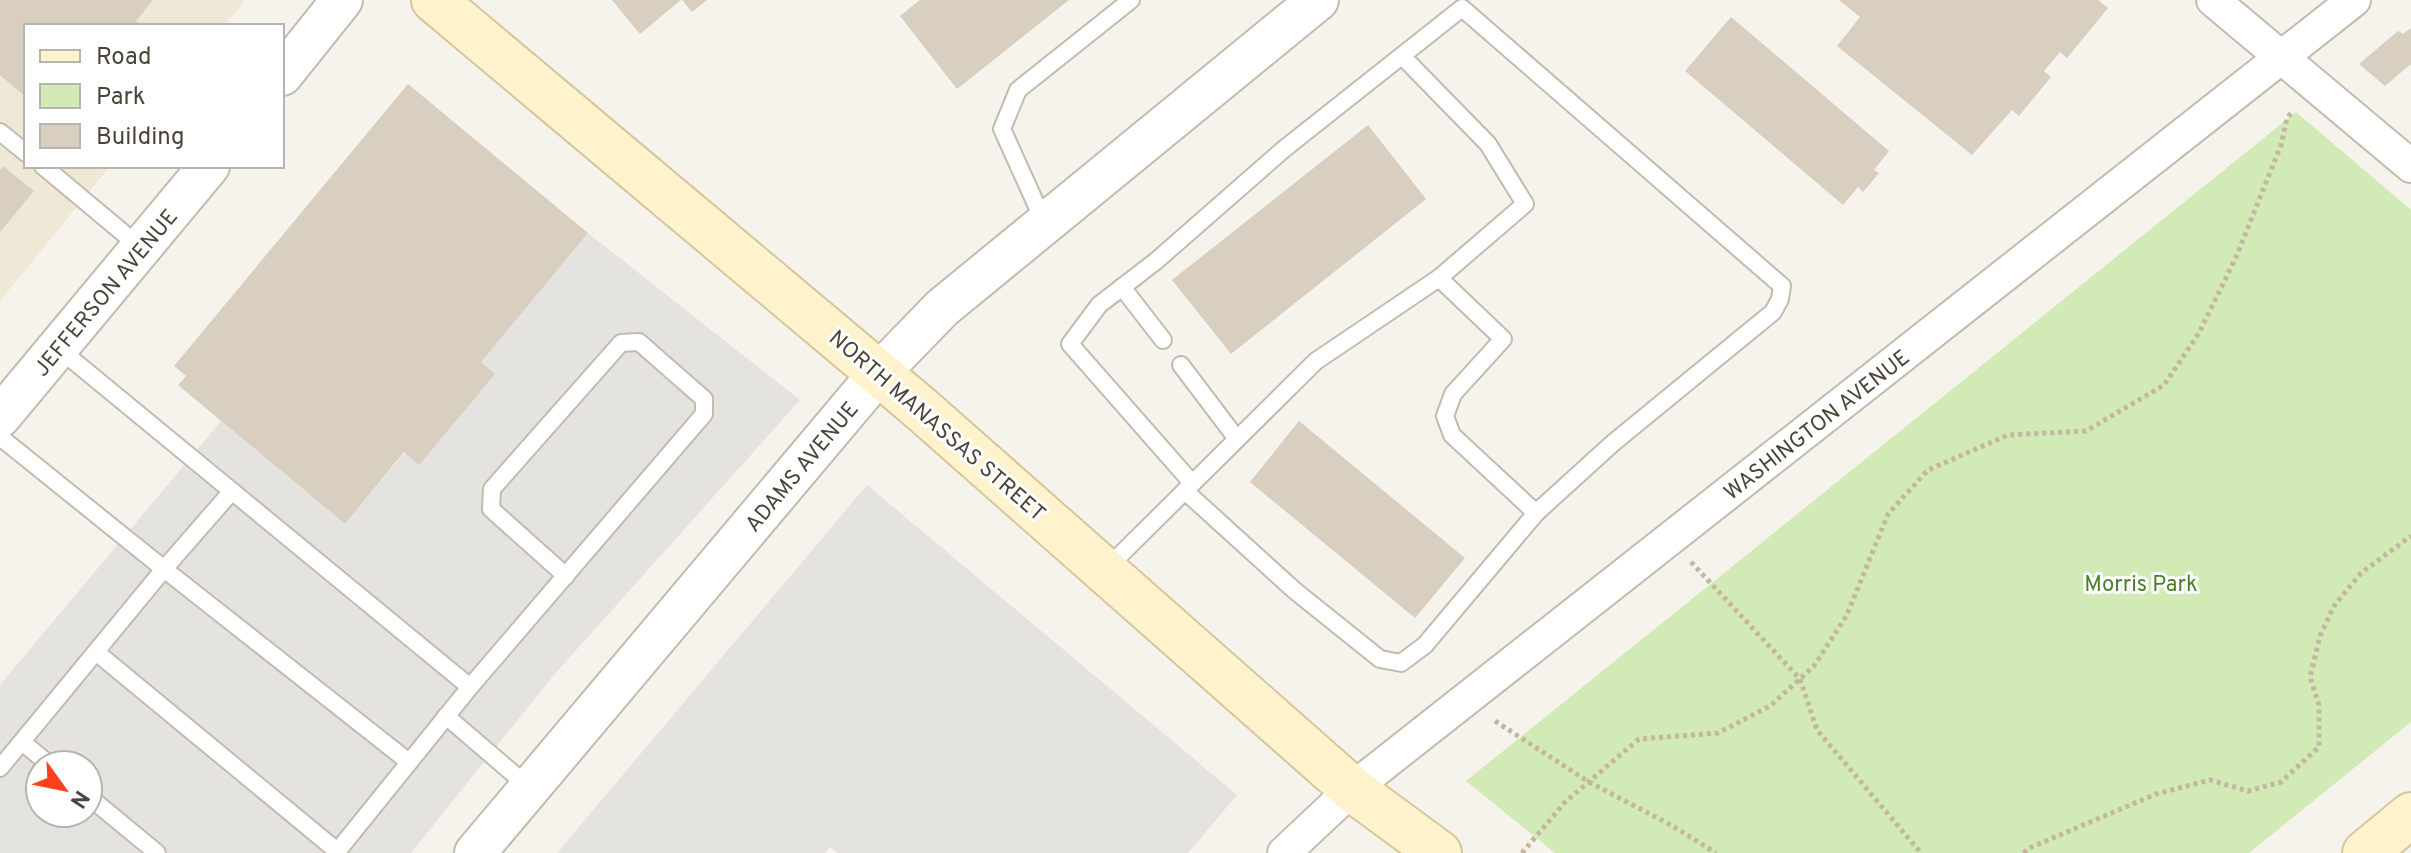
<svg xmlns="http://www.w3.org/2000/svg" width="2411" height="853" viewBox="0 0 2411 853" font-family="Overpass,sans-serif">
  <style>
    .education { fill: #efe8d6 }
    .green { fill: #d2eab5 }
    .parking { fill: #e5e3e0; fill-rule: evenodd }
    .building { fill: #d8cfc1 }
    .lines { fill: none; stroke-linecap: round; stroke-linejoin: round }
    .service-casing { stroke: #c2bbae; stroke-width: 20 }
    .minor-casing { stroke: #c2bbae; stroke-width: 36 }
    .tertiary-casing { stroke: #c2bbae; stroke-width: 44 }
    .secondary-casing { stroke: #d6c79b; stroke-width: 48 }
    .path { stroke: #c4b79f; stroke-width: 5; stroke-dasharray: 4 4; stroke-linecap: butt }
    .service { stroke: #fff; stroke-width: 16 }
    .minor { stroke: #fff; stroke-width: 32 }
    .tertiary { stroke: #fff; stroke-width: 40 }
    .secondary { stroke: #fff3cd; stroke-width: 44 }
    .labels { text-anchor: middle; stroke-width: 6; stroke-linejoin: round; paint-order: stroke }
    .street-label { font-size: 22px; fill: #4b4439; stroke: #fff }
    .park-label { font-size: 22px; fill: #4a7f2a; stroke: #fff }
  </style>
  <rect width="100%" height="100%" fill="#f6f3ec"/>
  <path class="education" d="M 0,0 L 245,0 L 224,26 L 26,26 L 26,166 L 110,166 L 0,301 Z"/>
  <path class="green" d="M 2296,112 L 2411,210 L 2411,722 L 2249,853 L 1555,853 L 1466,781 Z"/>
  <g class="parking">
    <path d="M 588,233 L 800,400 L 553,676 L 411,853 L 0,853 L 0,685 L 221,421 L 345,524 ZM 40,765 L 88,765 L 88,813 L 40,813 Z"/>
    <path d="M 867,485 L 1237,795 L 1188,853 L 837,853 L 830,847 L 825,853 L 557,853 Z"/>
  </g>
  <g class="building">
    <path d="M 0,0 L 153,0 L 136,21 L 142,26 L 26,26 L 26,97 L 0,75 Z"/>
    <path d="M 612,0 L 681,0 L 640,34 Z"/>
    <path d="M 682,0 L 707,0 L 692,12 Z"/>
    <path d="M 920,0 L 1069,0 L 957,89 L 900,16 Z"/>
    <path d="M 1839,0 L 2098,0 L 2108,8 L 2067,58 L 2060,52 L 2044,71 L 2051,77 L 2019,116 L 2012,110 L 1972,155 L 1837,46 L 1860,17 Z"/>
    <path d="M 1731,17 L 1889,151 L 1874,170 L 1879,173 L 1863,192 L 1858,187 L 1843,205 L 1685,71 Z"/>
    <path d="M 2411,28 L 2411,64 L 2385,86 L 2359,64 L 2398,31 L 2403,34 Z"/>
    <path d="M 408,84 L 588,233 L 481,362 L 495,374 L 419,465 L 404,452 L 345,524 L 178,385 L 186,376 L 174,366 Z"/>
    <path d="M 1368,125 L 1426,199 L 1231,354 L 1172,280 Z"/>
    <path d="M 3,166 L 34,191 L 0,232 L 0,170 Z"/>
    <path d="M 1299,421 L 1465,558 L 1415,618 L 1250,482 Z"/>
  </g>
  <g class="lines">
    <defs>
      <g id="service">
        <path d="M 1402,56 L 1488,144 L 1525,204 L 1439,278"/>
        <path d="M 0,132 L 26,153"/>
        <path d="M 43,166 L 140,247"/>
        <path d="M 1045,224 L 1002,129 L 1018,90 L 1131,0"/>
        <path d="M 1122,287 L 1163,340"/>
        <path d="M 58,348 L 470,687 L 704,414 L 704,399 L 639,342 L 621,343 L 492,489 L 491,509 L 566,576"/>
        <path d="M 1181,365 L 1237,439"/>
        <path d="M 0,437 L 164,569 L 232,491"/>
        <path d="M 1185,491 L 1294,590 L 1380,659 L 1401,663 L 1425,645 L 1536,513"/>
        <path d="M 1106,569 L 1316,361 L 1439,278 L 1503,339 L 1453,394 L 1445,416 L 1452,435 L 1536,513 L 1613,443 L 1773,312 L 1780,299 L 1782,286 L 1462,8 L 1284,149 L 1156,261 L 1099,305 L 1070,344 L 1192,483"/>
        <path d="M 96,652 L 337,851"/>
        <path d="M 446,716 L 530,788"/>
        <path d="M 22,742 L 50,765"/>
        <path d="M 0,768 L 164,569 L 409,762"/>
        <path d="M 88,796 L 157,853"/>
        <path d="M 336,853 L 470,687"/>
      </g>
      <g id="minor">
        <path d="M 2213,0 L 2411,166"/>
        <path d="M 1284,853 L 1352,789 L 2354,0"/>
      </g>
      <g id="tertiary">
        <path d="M 282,75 L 342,0"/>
        <path d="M 0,417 L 209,166"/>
        <path d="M 475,853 L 879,373 L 942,308 L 1318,0"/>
      </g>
      <g id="secondary">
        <path d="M 434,0 L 919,407 L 1352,789 L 1439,853"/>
        <path d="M 2365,853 L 2411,815"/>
      </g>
    </defs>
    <use href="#service" class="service-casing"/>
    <use href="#minor" class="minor-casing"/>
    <use href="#tertiary" class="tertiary-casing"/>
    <use href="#secondary" class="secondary-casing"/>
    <g class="path">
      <path d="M 1691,562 L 1800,679 L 1817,730 L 1921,853"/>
      <path d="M 1495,721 L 1589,782 L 1671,825 L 1716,853"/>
      <path d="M 1522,853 L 1565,802 L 1639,739 L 1718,733 L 1770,706 L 1814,666 L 1847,615 L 1888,514 L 1928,470 L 2008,435 L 2086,431 L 2164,385 L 2199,333 L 2237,255 L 2281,145 L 2287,118 L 2293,111"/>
      <path d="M 2024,853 L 2027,849 L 2156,794 L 2210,780 L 2248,791 L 2281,782 L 2319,747 L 2319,705 L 2310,677 L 2320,636 L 2334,606 L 2361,573 L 2411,536"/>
    </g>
    <use href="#service" class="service"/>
    <use href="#minor" class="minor"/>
    <use href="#tertiary" class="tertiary"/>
    <use href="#secondary" class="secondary"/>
  </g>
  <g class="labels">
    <g class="street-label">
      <text transform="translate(105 292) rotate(-50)" y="8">JEFFERSON AVENUE</text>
      <text transform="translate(1816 424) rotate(-38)" y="8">WASHINGTON AVENUE</text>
      <text transform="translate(938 425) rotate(41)" y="8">NORTH MANASSAS STREET</text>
      <text transform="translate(801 466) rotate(-50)" y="8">ADAMS AVENUE</text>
    </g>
    <g class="park-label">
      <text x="2141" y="591">Morris Park</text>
    </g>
  </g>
  <rect x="24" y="24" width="260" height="144" fill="#ffffff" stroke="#b7b4b0" stroke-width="2"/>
  <rect x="40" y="50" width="40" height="12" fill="#fff3cd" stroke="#b7b4b0" stroke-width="2"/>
  <text x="96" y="64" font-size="24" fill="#4b4439">Road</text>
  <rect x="40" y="84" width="40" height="24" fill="#d2eab5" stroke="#b7b4b0" stroke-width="2"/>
  <text x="96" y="104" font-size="24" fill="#4b4439">Park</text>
  <rect x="40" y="124" width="40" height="24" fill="#d8cfc1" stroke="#b7b4b0" stroke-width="2"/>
  <text x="96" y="144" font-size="24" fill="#4b4439">Building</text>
  <g transform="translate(64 789) rotate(123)"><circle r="38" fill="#ffffff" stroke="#b7b4b0" stroke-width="2"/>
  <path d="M0-6L14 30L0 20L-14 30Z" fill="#fc3f1d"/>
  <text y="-12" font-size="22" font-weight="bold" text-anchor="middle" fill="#4b4439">N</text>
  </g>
</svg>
